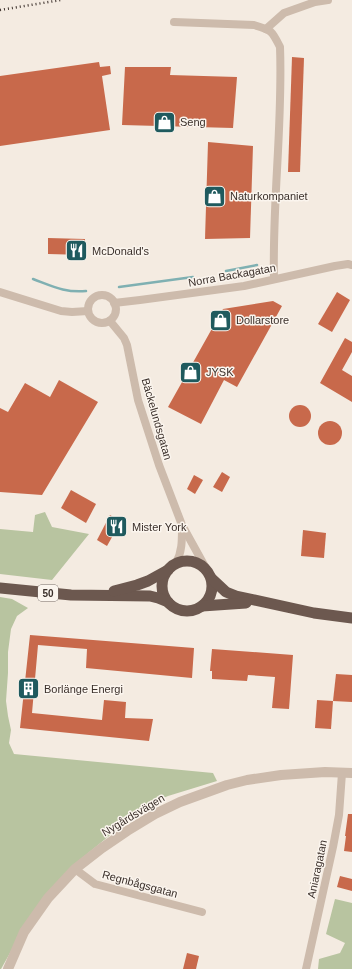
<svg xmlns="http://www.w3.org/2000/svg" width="352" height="969" viewBox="0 0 352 969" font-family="Helvetica,sans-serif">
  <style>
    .green { fill: #b8c4a0 }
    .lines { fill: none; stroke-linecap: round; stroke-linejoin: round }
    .stream { stroke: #7fb0b2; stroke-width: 2.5 }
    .building { fill: #c8694b }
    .minor { stroke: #cdbbac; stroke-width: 8 }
    .tertiary { stroke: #cdbbac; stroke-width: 10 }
    .trunk { stroke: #6c584f; stroke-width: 11 }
    .rail { stroke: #3b302b; stroke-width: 2.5; stroke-dasharray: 1 3; stroke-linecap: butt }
    .labels { text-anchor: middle; stroke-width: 3; stroke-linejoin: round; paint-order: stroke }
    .shield { fill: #fbf5ee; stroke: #756b66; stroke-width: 1 }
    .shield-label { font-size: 10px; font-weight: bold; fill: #3b302b }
    .poi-label { font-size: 11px; fill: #3b302b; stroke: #fbf5ee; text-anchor: start }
    .street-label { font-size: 11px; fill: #3b302b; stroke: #fbf5ee }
  </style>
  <rect width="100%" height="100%" fill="#f4ebe1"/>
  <g class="green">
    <path d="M 45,512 L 52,527 L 89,534 L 52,580 L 0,574 L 0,529 L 33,532 L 35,515 Z"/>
    <path d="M 0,597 L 12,599 L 28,608 L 17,616 L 11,629 L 8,652 L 8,673 L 6,701 L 8,716 L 11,730 L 9,743 L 14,754 L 213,773 L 217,781 L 168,796 L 147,805 L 71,867 L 24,928 L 1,969 L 0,969 Z"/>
    <path d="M 335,899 L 352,903 L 352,969 L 318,969 L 319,959 L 340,953 L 345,943 L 326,934 Z"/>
  </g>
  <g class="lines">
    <g class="stream">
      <path d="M 226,271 L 257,265"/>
      <path d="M 33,279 C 52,286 65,293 86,291"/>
      <path d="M 119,287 L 193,277"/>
    </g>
  </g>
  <g class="building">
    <path d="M 292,57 L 304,58 L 300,172 L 288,172 Z"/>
    <path d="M 99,62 L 100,67 L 110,66 L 111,74 L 102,76 L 110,130 L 0,146 L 0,76 Z"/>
    <path d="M 125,67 L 171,67 L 170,75 L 237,77 L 233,128 L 122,125 Z"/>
    <path d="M 208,142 L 253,146 L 250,238 L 205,239 Z"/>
    <path d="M 48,238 L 85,239 L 85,255 L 48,254 Z"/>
    <path d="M 337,292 L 350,300 L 332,332 L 318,324 Z"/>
    <path d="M 273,301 L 282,306 L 237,387 L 224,380 L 201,424 L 168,407 L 223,309 Z"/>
    <path d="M 345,338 L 352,342 L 352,352 L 342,370 L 352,376 L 352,402 L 320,383 Z"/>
    <path d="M 59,380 L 98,402 L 42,495 L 0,492 L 0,408 L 8,412 L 25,383 L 50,397 Z"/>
    <circle cx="300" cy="416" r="11"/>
    <circle cx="330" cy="433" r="12"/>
    <path d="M 222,472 L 230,477 L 222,492 L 213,487 Z"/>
    <path d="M 194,475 L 203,480 L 195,494 L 187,489 Z"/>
    <path d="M 71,490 L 96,504 L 86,523 L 61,508 Z"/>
    <path d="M 110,515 L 121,521 L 107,546 L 97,540 Z"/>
    <path d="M 303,530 L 326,533 L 324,558 L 301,556 Z"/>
    <path d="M 30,635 L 194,648 L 192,678 L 86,668 L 87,649 L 38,645 L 32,713 L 102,720 L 104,700 L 126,702 L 125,718 L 153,719 L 149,741 L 20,728 Z"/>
    <path d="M 212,649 L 293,655 L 289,709 L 272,708 L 275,677 L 248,675 L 247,681 L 212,679 L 212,671 L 210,671 Z"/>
    <path d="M 336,674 L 352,675 L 352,702 L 333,701 Z"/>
    <path d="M 317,700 L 333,701 L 331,729 L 315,728 Z"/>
    <path d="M 348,814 L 352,814 L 352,852 L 344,851 L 346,836 L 345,836 Z"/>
    <path d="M 340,876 L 352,879 L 352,891 L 337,887 Z"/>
    <path d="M 187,953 L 199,956 L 196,969 L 183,969 Z"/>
  </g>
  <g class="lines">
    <g class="minor">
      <path d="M 174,22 L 254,25 C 272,30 272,31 280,47 C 283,124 272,202 274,279"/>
      <path d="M 266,29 L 284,13 L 315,2 L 328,0"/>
      <path d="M 0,292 L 61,311 L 72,312 L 88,311"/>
      <circle cx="102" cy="309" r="14"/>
      <path d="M 114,303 L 140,300 L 244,286 L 335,266 L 348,264 L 352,265"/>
      <path d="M 110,321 L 124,338 L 127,345 L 138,400 L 159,465 L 182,525 L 208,572"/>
      <path d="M 176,563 C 182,552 182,541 182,528"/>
      <path d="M 75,869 L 95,884 L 202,912"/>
      <path d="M 306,969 L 333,847 L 339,815 L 342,773"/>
    </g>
    <path class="tertiary" d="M 8,969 L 24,932 L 48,898 L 75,869 L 102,848 L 127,831 L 155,814 L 180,802 L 227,785 L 247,780 L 281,775 L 325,772 L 352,773"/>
    <g class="trunk">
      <circle cx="187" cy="586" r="25"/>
      <path d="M 211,578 L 226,592 L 236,596 L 314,613 L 352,618"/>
      <path d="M 0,588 L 71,595 L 150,596 L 158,598 L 168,602"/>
      <path d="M 114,591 L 137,585 L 148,581 L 168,570"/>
      <path d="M 202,606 L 246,603"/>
    </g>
    <path class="rail" d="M 0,10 L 61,0"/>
  </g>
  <defs>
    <symbol id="shop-square" viewBox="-11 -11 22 22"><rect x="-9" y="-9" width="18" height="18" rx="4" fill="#1f5a5e" stroke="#fbf5ee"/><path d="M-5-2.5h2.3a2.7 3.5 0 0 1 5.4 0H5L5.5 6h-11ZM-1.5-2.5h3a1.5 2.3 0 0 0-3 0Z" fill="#fff"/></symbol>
    <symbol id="restaurant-square" viewBox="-11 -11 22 22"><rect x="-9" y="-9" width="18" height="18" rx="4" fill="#1f5a5e" stroke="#fbf5ee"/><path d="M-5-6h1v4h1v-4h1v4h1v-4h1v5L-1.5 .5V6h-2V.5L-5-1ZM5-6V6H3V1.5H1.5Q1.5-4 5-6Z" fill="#fff"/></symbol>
    <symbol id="building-square" viewBox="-11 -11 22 22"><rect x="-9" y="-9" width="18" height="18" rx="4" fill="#1f5a5e" stroke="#fbf5ee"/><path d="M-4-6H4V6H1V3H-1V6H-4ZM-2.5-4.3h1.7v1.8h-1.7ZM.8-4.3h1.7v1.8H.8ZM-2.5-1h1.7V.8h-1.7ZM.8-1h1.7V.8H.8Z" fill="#fff"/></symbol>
  </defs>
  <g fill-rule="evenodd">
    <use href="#shop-square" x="152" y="110" width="25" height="25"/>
    <use href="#shop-square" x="202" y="184" width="25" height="25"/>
    <use href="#restaurant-square" x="64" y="238" width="25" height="25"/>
    <use href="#shop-square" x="208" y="308" width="25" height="25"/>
    <use href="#shop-square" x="178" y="360" width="25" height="25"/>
    <use href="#restaurant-square" x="104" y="514" width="25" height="25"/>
    <use href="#building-square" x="16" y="676" width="25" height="25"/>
  </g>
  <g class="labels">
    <rect class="shield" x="38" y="585" width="20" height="16" rx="3"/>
    <g class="shield-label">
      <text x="48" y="597">50</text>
    </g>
    <g class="poi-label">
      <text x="180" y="126">Seng</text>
      <text x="230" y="200">Naturkompaniet</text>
      <text x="92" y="255">McDonald's</text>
      <text x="236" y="324">Dollarstore</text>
      <text x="206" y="376">JYSK</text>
      <text x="132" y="531">Mister York</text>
      <text x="44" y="693">Borlänge Energi</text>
    </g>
    <g class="street-label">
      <text transform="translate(232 275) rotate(-10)" y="4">Norra Backagatan</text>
      <text transform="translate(157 419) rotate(74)" y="4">Bäckelundsgatan</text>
      <text transform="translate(133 815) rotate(-31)" y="4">Nygårdsvägen</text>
      <text transform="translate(317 869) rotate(-78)" y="4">Aniaragatan</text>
      <text transform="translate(140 884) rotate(15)" y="4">Regnbågsgatan</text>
    </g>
  </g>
</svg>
